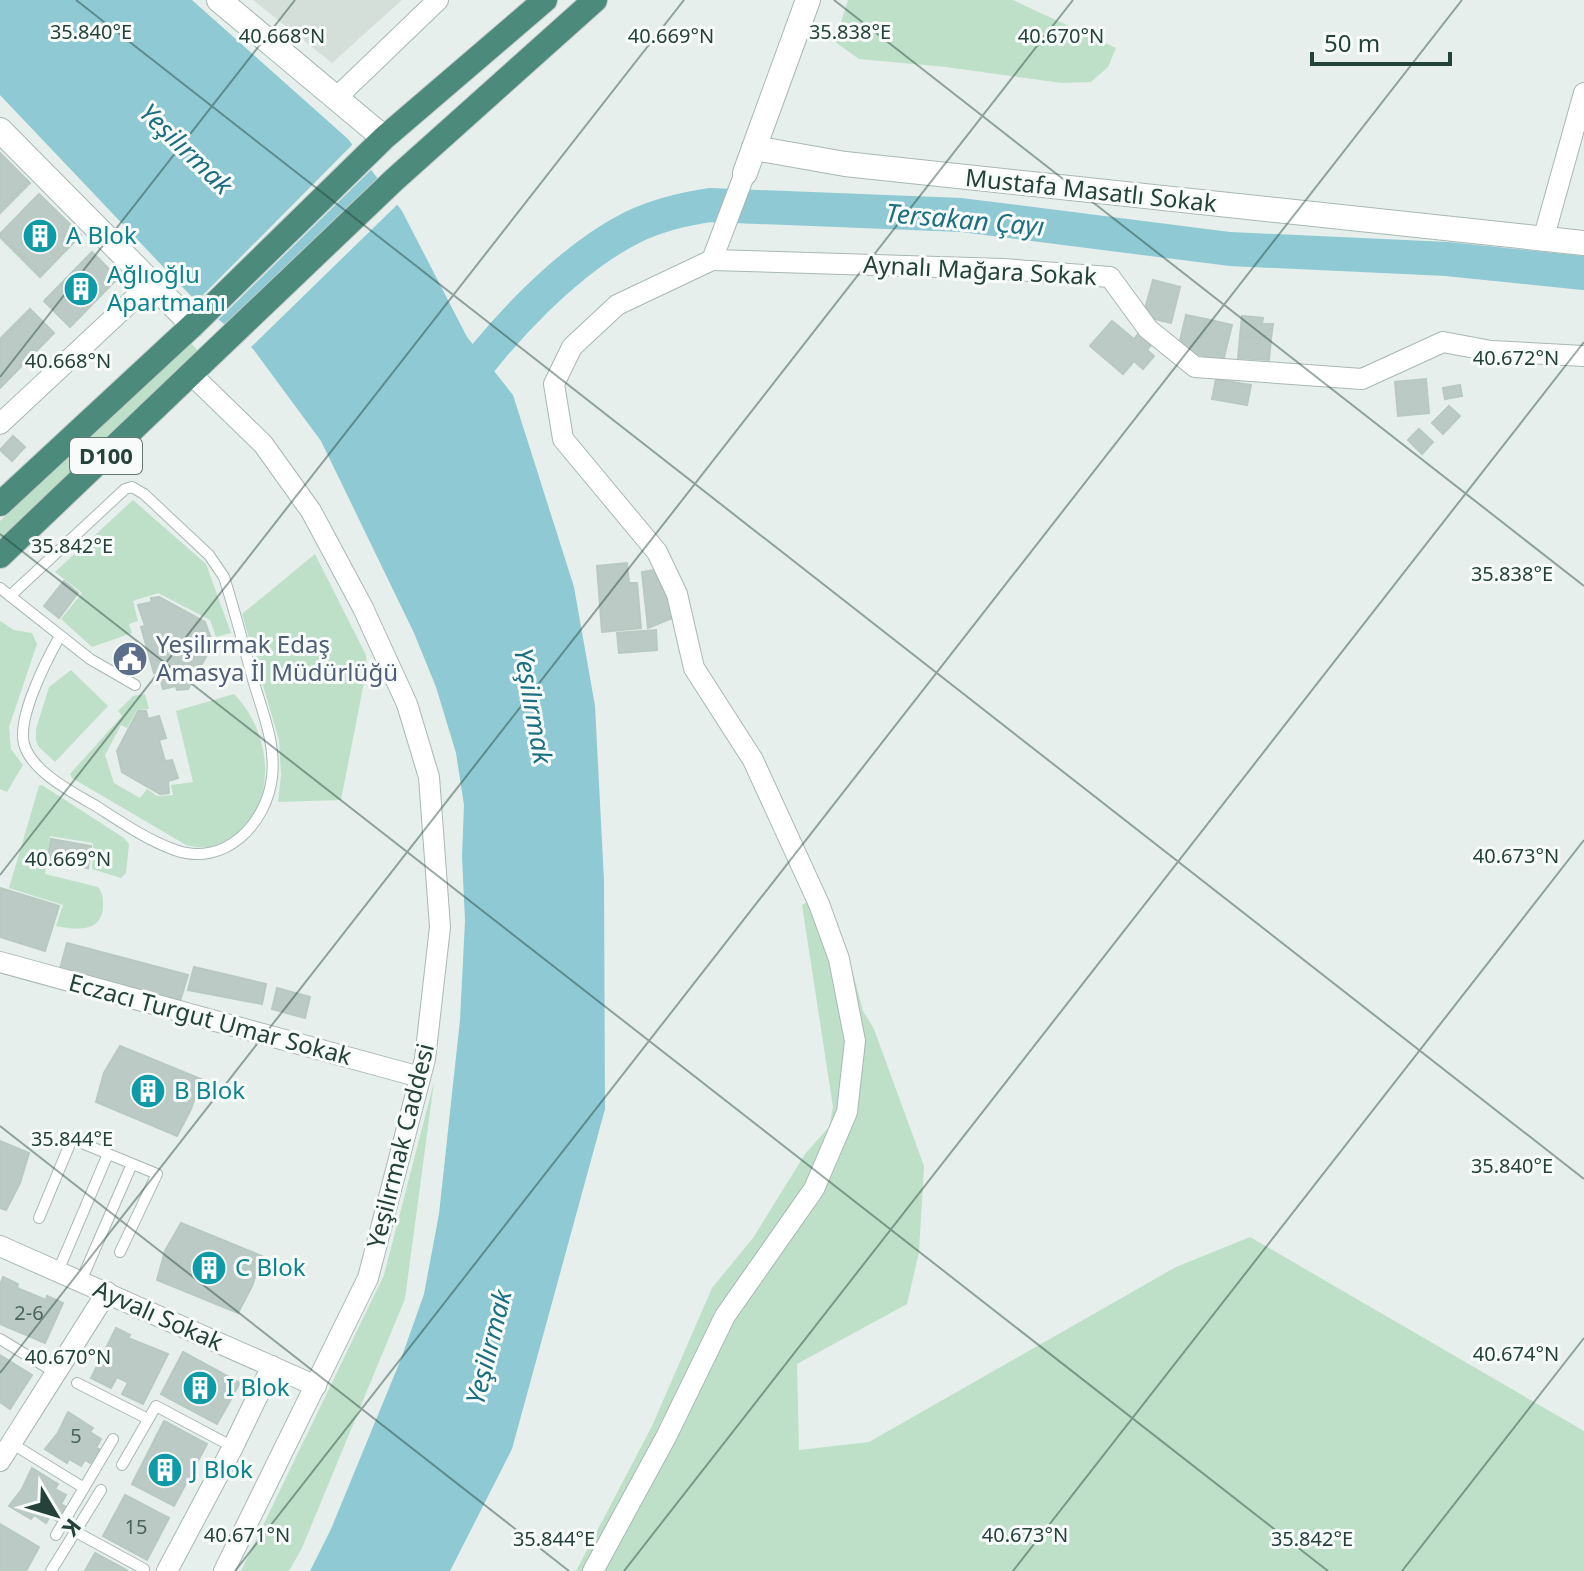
<svg xmlns="http://www.w3.org/2000/svg" width="1584" height="1571" viewBox="0 0 1584 1571" font-family="'Noto Sans',sans-serif">
  <style>
    .built { fill: #d4dfda }
    .green { fill: #bfe0c8 }
    .water { fill: #8ec9d4 }
    .pier { fill: #e6efeb }
    .lines { fill: none; stroke-linecap: round; stroke-linejoin: round }
    .river { stroke: #8ec9d4; stroke-width: 34 }
    .building { fill: #bbcac4; stroke: #b8c9c2; stroke-width: 2 }
    .service-casing { stroke: #a8b8b2; stroke-width: 12 }
    .minor-casing { stroke: #a8b8b2; stroke-width: 22 }
    .tertiary-casing { stroke: #a8b8b2; stroke-width: 26 }
    .trunk-casing { stroke: #c2cac8; stroke-width: 26 }
    .service { stroke: #fff; stroke-width: 10 }
    .minor { stroke: #fff; stroke-width: 20 }
    .tertiary { stroke: #fff; stroke-width: 24 }
    .trunk { stroke: #4c8a7c; stroke-width: 24 }
    .ticks { fill: none; stroke: #24423a; stroke-width: 2; stroke-opacity: 0.45 }
    .labels { text-anchor: middle; stroke-width: 6; stroke-linejoin: round; paint-order: stroke }
    .number-label { font-size: 20px; fill: #4a645c }
    .shield { fill: #f7fbf9; stroke: #637a73; stroke-width: 2 }
    .shield-label { font-size: 22px; font-weight: bold; fill: #24423a }
    .street-label { font-size: 24px; fill: #24423a; stroke: #f7fbf9 }
    .culture-label { font-size: 24px; fill: #0d838f; stroke: #f7fbf9; text-anchor: start }
    .service-label { font-size: 24px; fill: #4e5e75; stroke: #f7fbf9; text-anchor: start }
    .water-label { font-size: 26px; font-style: italic; fill: #1c6f80; stroke: #f7fbf9 }
    .ticks-label { font-size: 20px; text-anchor: middle; fill: #24423a; stroke: #f7fbf9; stroke-width: 6; stroke-linejoin: round; paint-order: stroke }
  </style>
  <rect width="100%" height="100%" fill="#e6efeb"/>
  <path class="built" d="M 253,0 L 402,0 L 332,63 Z"/>
  <g class="green">
    <path d="M 848,0 L 1013,0 L 1116,48 L 1108,67 L 1091,82 L 1062,83 L 946,67 L 859,59 L 835,42 Z"/>
    <path d="M 190,342 L 200,353 L 0,540 L 0,521 Z"/>
    <path d="M 133,500 L 206,564 L 231,633 L 216,637 L 210,620 L 158,593 L 133,601 L 138,621 L 129,624 L 132,633 L 92,647 L 61,619 L 82,593 L 55,572 Z"/>
    <path d="M 315,554 L 366,655 L 367,667 L 341,800 L 278,802 L 281,775 L 279,740 L 242,614 Z"/>
    <path d="M 0,621 L 14,630 L 32,633 L 37,644 L 9,727 L 11,749 L 23,765 L 7,792 L 0,789 Z"/>
    <path d="M 71,670 L 108,706 L 55,762 L 39,747 L 36,741 L 36,729 L 49,687 Z"/>
    <path d="M 145,694 L 149,709 L 137,710 L 127,728 L 121,725 L 105,755 L 114,783 L 140,798 L 147,789 L 157,796 L 173,795 L 171,785 L 193,782 L 176,711 L 234,694 C 271,731 280,803 233,836 C 217,847 205,850 186,845 L 72,778 L 70,774 L 122,716 L 118,711 L 133,696 Z"/>
    <path d="M 42,785 L 124,838 L 129,844 L 126,873 L 121,878 L 92,869 L 93,843 L 50,836 L 45,874 L 98,887 C 103,894 103,898 103,906 C 102,933 77,930 56,926 L 63,905 L 9,888 L 39,786 Z"/>
    <path d="M 823,893 L 848,954 L 863,1011 L 874,1029 L 924,1166 L 919,1252 L 907,1304 L 797,1364 L 799,1450 L 869,1442 L 1176,1267 L 1250,1237 L 1584,1431 L 1584,1571 L 576,1571 L 652,1426 L 712,1288 L 753,1238 L 805,1154 L 829,1127 L 833,1107 L 802,905 Z"/>
    <path d="M 434,1082 L 405,1299 L 302,1548 L 289,1571 L 241,1571 L 384,1275 Z"/>
  </g>
  <path class="water" d="M 0,0 L 192,0 L 348,139 L 402,211 L 467,337 L 513,395 L 574,587 L 595,706 L 604,881 L 605,1109 L 512,1449 L 450,1571 L 310,1571 L 331,1529 L 401,1359 L 424,1294 L 439,1214 L 460,1020 L 465,921 L 462,856 L 464,805 L 456,753 L 436,687 L 414,633 L 321,441 L 253,349 L 190,295 L 0,95 Z"/>
  <g class="pier">
    <path d="M 355,142 L 374,167 L 216,322 L 194,304 Z"/>
    <path d="M 381,176 L 400,202 L 248,350 L 223,328 Z"/>
  </g>
  <g class="lines">
    <path class="river" d="M 456,394 C 498,334 567,260 633,227 C 658,215 683,209 710,205 L 961,215 L 1230,249 L 1447,259 L 1584,273"/>
  </g>
  <g class="building">
    <path d="M 0,153 L 30,183 L 0,213 Z"/>
    <path d="M 39,194 L 81,235 L 40,277 L 0,237 L 0,234 Z"/>
    <path d="M 92,252 L 118,278 L 70,327 L 44,301 Z"/>
    <path d="M 1153,280 L 1180,287 L 1171,323 L 1143,316 Z"/>
    <path d="M 30,309 L 54,333 L 0,388 L 0,339 Z"/>
    <path d="M 1186,315 L 1206,319 L 1197,354 L 1178,349 Z"/>
    <path d="M 1242,316 L 1263,318 L 1262,324 L 1273,324 L 1271,339 L 1240,336 Z"/>
    <path d="M 1206,319 L 1232,325 L 1223,361 L 1197,354 Z"/>
    <path d="M 1112,321 L 1134,339 L 1138,334 L 1151,345 L 1147,350 L 1154,356 L 1143,369 L 1134,361 L 1123,374 L 1090,346 Z"/>
    <path d="M 1240,336 L 1271,339 L 1269,360 L 1238,358 Z"/>
    <path d="M 1216,379 L 1251,385 L 1247,405 L 1212,399 Z"/>
    <path d="M 1426,379 L 1429,413 L 1398,416 L 1395,382 Z"/>
    <path d="M 1460,385 L 1462,396 L 1445,399 L 1443,388 Z"/>
    <path d="M 1449,406 L 1460,416 L 1443,434 L 1432,423 Z"/>
    <path d="M 1419,429 L 1433,442 L 1422,454 L 1408,440 Z"/>
    <path d="M 13,436 L 25,447 L 12,461 L 0,450 Z"/>
    <path d="M 627,563 L 629,583 L 637,583 L 641,628 L 602,632 L 597,566 Z"/>
    <path d="M 661,569 L 675,617 L 648,628 L 642,572 Z"/>
    <path d="M 64,581 L 78,593 L 59,618 L 44,606 Z"/>
    <path d="M 159,597 L 205,622 L 213,644 L 188,689 L 177,690 L 176,686 L 163,689 L 158,672 L 154,673 L 141,627 L 145,626 L 138,605 L 152,602 L 151,598 Z"/>
    <path d="M 656,630 L 657,650 L 619,653 L 617,633 Z"/>
    <path d="M 138,711 L 146,711 L 148,719 L 159,716 L 166,738 L 159,740 L 165,761 L 172,760 L 178,778 L 168,781 L 169,793 L 160,794 L 122,772 L 117,751 Z"/>
    <path d="M 51,839 L 91,846 L 88,868 L 47,862 Z"/>
    <path d="M 0,888 L 59,906 L 45,951 L 0,937 Z"/>
    <path d="M 67,943 L 188,975 L 180,1001 L 60,969 Z"/>
    <path d="M 194,967 L 266,984 L 262,1004 L 188,990 Z"/>
    <path d="M 277,988 L 310,997 L 305,1018 L 272,1009 Z"/>
    <path d="M 120,1046 L 201,1079 L 191,1109 L 177,1136 L 96,1102 L 104,1073 Z"/>
    <path d="M 0,1141 L 29,1153 L 20,1183 L 6,1210 L 0,1208 Z"/>
    <path d="M 181,1223 L 262,1256 L 252,1286 L 238,1313 L 157,1280 L 165,1251 Z"/>
    <path d="M 3,1277 L 18,1284 L 17,1288 L 46,1300 L 47,1296 L 63,1303 L 45,1343 L 0,1324 L 0,1285 Z"/>
    <path d="M 116,1328 L 130,1335 L 128,1338 L 168,1354 L 143,1404 L 122,1394 L 128,1383 L 123,1380 L 117,1377 L 111,1388 L 91,1378 Z"/>
    <path d="M 183,1352 L 240,1383 L 217,1424 L 161,1394 Z"/>
    <path d="M 0,1355 L 32,1375 L 10,1409 L 0,1402 Z"/>
    <path d="M 68,1412 L 93,1428 L 90,1432 L 101,1439 L 96,1448 L 101,1450 L 92,1464 L 85,1460 L 81,1466 L 69,1459 L 67,1463 L 45,1449 L 58,1433 Z"/>
    <path d="M 164,1421 L 207,1444 L 174,1506 L 132,1484 Z"/>
    <path d="M 32,1468 L 58,1484 L 55,1489 L 66,1495 L 61,1504 L 66,1507 L 57,1521 L 50,1516 L 46,1523 L 34,1515 L 31,1519 L 9,1506 L 22,1489 Z"/>
    <path d="M 125,1495 L 169,1518 L 147,1560 L 103,1536 Z"/>
    <path d="M 0,1524 L 39,1547 L 26,1571 L 0,1571 Z"/>
    <path d="M 95,1553 L 128,1571 L 85,1571 Z"/>
  </g>
  <g class="lines">
    <defs>
      <g id="service">
        <path d="M 0,588 L 90,659 L 135,685"/>
        <path d="M 10,596 L 125,489 L 132,487 L 144,494 L 209,555 L 224,577 C 235,612 244,647 254,683 C 263,713 276,745 272,777 C 267,823 225,868 175,850 C 147,840 121,822 96,806 C 72,792 32,772 24,744 C 17,717 47,659 60,636"/>
        <path d="M 39,1218 L 72,1139 L 157,1174 L 120,1252"/>
        <path d="M 58,1271 L 108,1154"/>
        <path d="M 81,1281 L 132,1164"/>
        <path d="M 0,1339 L 56,1373"/>
        <path d="M 77,1383 L 148,1419"/>
        <path d="M 11,1443 L 84,1488"/>
        <path d="M 122,1465 L 156,1406 L 233,1447"/>
        <path d="M 76,1532 L 144,1569"/>
        <path d="M 56,1535 L 113,1439"/>
        <path d="M 51,1571 L 101,1490"/>
      </g>
      <g id="minor">
        <path d="M 335,99 L 438,0"/>
        <path d="M 1543,240 L 1584,93"/>
        <path d="M 712,260 L 1003,269 L 1110,277 L 1148,329 L 1195,367 L 1362,379 L 1443,342 L 1491,351 L 1584,356"/>
        <path d="M 192,375 L 263,444 L 311,511 L 363,608 L 407,704 L 429,777 L 440,927 L 425,1059 L 368,1278 L 224,1571"/>
        <path d="M 0,424 L 151,283"/>
        <path d="M 0,962 L 420,1077"/>
        <path d="M 0,1246 L 316,1386"/>
        <path d="M 0,1461 L 107,1292"/>
        <path d="M 167,1571 L 233,1447 L 272,1366"/>
        <path d="M 593,1571 L 666,1437 L 725,1316 L 814,1189 L 847,1112 L 855,1041 L 839,959 L 819,904 L 753,760 L 694,668 L 677,594 L 657,552 L 563,439 L 554,384 L 572,347 L 617,305 L 712,260 L 745,173"/>
      </g>
      <g id="tertiary">
        <path d="M 219,0 L 384,138"/>
        <path d="M 808,0 L 754,148 L 845,164 L 1584,243"/>
        <path d="M 0,130 L 193,325"/>
        <path d="M 745,173 L 754,148"/>
      </g>
      <g id="trunk">
        <path d="M 0,504 L 193,325 L 384,138 L 545,0"/>
        <path d="M 0,556 L 394,180 L 595,0"/>
      </g>
    </defs>
    <use href="#service" class="service-casing"/>
    <use href="#minor" class="minor-casing"/>
    <use href="#tertiary" class="tertiary-casing"/>
    <use href="#trunk" class="trunk-casing"/>
    <use href="#service" class="service"/>
    <use href="#minor" class="minor"/>
    <use href="#tertiary" class="tertiary"/>
    <use href="#trunk" class="trunk"/>
  </g>
  <path class="ticks" d="M 76,0 L 1584,1179M 834,0 L 1584,586M 0,377 L 295,0M 0,534 L 1328,1571M 0,875 L 684,0M 0,1126 L 569,1571M 0,1373 L 1073,0M 235,1571 L 1462,0M 624,1571 L 1584,342M 1013,1571 L 1584,840M 1402,1571 L 1584,1338"/>
  <defs>
    <symbol id="building-disc" viewBox="-11 -11 22 22"><circle r="9.5" fill="#0f9aa8" stroke="#f7fbf9"/><path d="M-4-6H4V6H1V3H-1V6H-4ZM-2.5-4.3h1.7v1.8h-1.7ZM.8-4.3h1.7v1.8H.8ZM-2.5-1h1.7V.8h-1.7ZM.8-1h1.7V.8H.8Z" fill="#fff"/></symbol>
    <symbol id="civic-disc" viewBox="-11 -11 22 22"><circle r="9.5" fill="#5c6f8a" stroke="#f7fbf9"/><path d="M-.6-6.5H3V-4.5H.6V-3L4-1V1h2V6H-6V1h2V-1L-.6-3ZM-1.2 2.5V6h2.4V2.5Z" fill="#fff"/></symbol>
  </defs>
  <g fill-rule="evenodd">
    <use href="#building-disc" x="20" y="216" width="40" height="40"/>
    <use href="#building-disc" x="61" y="269" width="40" height="40"/>
    <use href="#civic-disc" x="110" y="639" width="40" height="40"/>
    <use href="#building-disc" x="128" y="1071" width="40" height="40"/>
    <use href="#building-disc" x="189" y="1248" width="40" height="40"/>
    <use href="#building-disc" x="180" y="1368" width="40" height="40"/>
    <use href="#building-disc" x="145" y="1450" width="40" height="40"/>
  </g>
  <g class="labels">
    <g class="number-label">
      <text x="29" y="1320">2-6</text>
      <text x="76" y="1443">5</text>
      <text x="136" y="1534">15</text>
    </g>
    <rect class="shield" x="70" y="438" width="72" height="36" rx="6"/>
    <g class="shield-label">
      <text x="106" y="464">D100</text>
    </g>
    <g class="street-label">
      <text transform="translate(1091 191) rotate(6)" y="8">Mustafa Masatlı Sokak</text>
      <text transform="translate(980 271) rotate(3)" y="8">Aynalı Mağara Sokak</text>
      <text transform="translate(210 1020) rotate(15)" y="8">Eczacı Turgut Umar Sokak</text>
      <text transform="translate(401 1146) rotate(-76)" y="8">Yeşilırmak Caddesi</text>
      <text transform="translate(158 1316) rotate(24)" y="8">Ayvalı Sokak</text>
    </g>
    <g class="culture-label">
      <text x="66" y="244">A Blok</text>
      <text x="107" y="283">Ağlıoğlu<tspan x="107" dy="28">Apartmanı</tspan></text>
      <text x="174" y="1099">B Blok</text>
      <text x="235" y="1276">C Blok</text>
      <text x="226" y="1396">I Blok</text>
      <text x="191" y="1478">J Blok</text>
    </g>
    <g class="service-label">
      <text x="156" y="653">Yeşilırmak Edaş<tspan x="156" dy="28">Amasya İl Müdürlüğü</tspan></text>
    </g>
    <g class="water-label">
      <text transform="translate(186 149) rotate(44)" y="9">Yeşilırmak</text>
      <text transform="translate(965 220) rotate(5)" y="9">Tersakan Çayı</text>
      <text transform="translate(533 706) rotate(80)" y="9">Yeşilırmak</text>
      <text transform="translate(489 1347) rotate(-76)" y="9">Yeşilırmak</text>
    </g>
  </g>
  <g class="ticks-label">
    <text x="91" y="39">35.840°E</text>
    <text x="850" y="39">35.838°E</text>
    <text x="282" y="43">40.668°N</text>
    <text x="671" y="43">40.669°N</text>
    <text x="1061" y="43">40.670°N</text>
    <text x="1516" y="365">40.672°N</text>
    <text x="68" y="368">40.668°N</text>
    <text x="72" y="553">35.842°E</text>
    <text x="1512" y="581">35.838°E</text>
    <text x="1516" y="863">40.673°N</text>
    <text x="68" y="866">40.669°N</text>
    <text x="72" y="1146">35.844°E</text>
    <text x="1512" y="1173">35.840°E</text>
    <text x="1516" y="1361">40.674°N</text>
    <text x="68" y="1364">40.670°N</text>
    <text x="247" y="1542">40.671°N</text>
    <text x="1025" y="1542">40.673°N</text>
    <text x="554" y="1546">35.844°E</text>
    <text x="1312" y="1546">35.842°E</text>
  </g>
  <g transform="translate(56 1515) rotate(128)" stroke="#f7fbf9" stroke-width="6" paint-order="stroke">
  <path d="M0-6L14 30L0 20L-14 30Z" fill="#24423a"/>
  <text y="-12" font-size="22" font-weight="bold" text-anchor="middle" fill="#24423a">K</text>
  </g>
  <path d="M1312 52v12h138v-12" fill="none" stroke="#24423a" stroke-width="4"/>
  <text x="1324" y="52" font-size="24" fill="#24423a" stroke="#f7fbf9" stroke-width="6" paint-order="stroke">50 m</text>
</svg>
